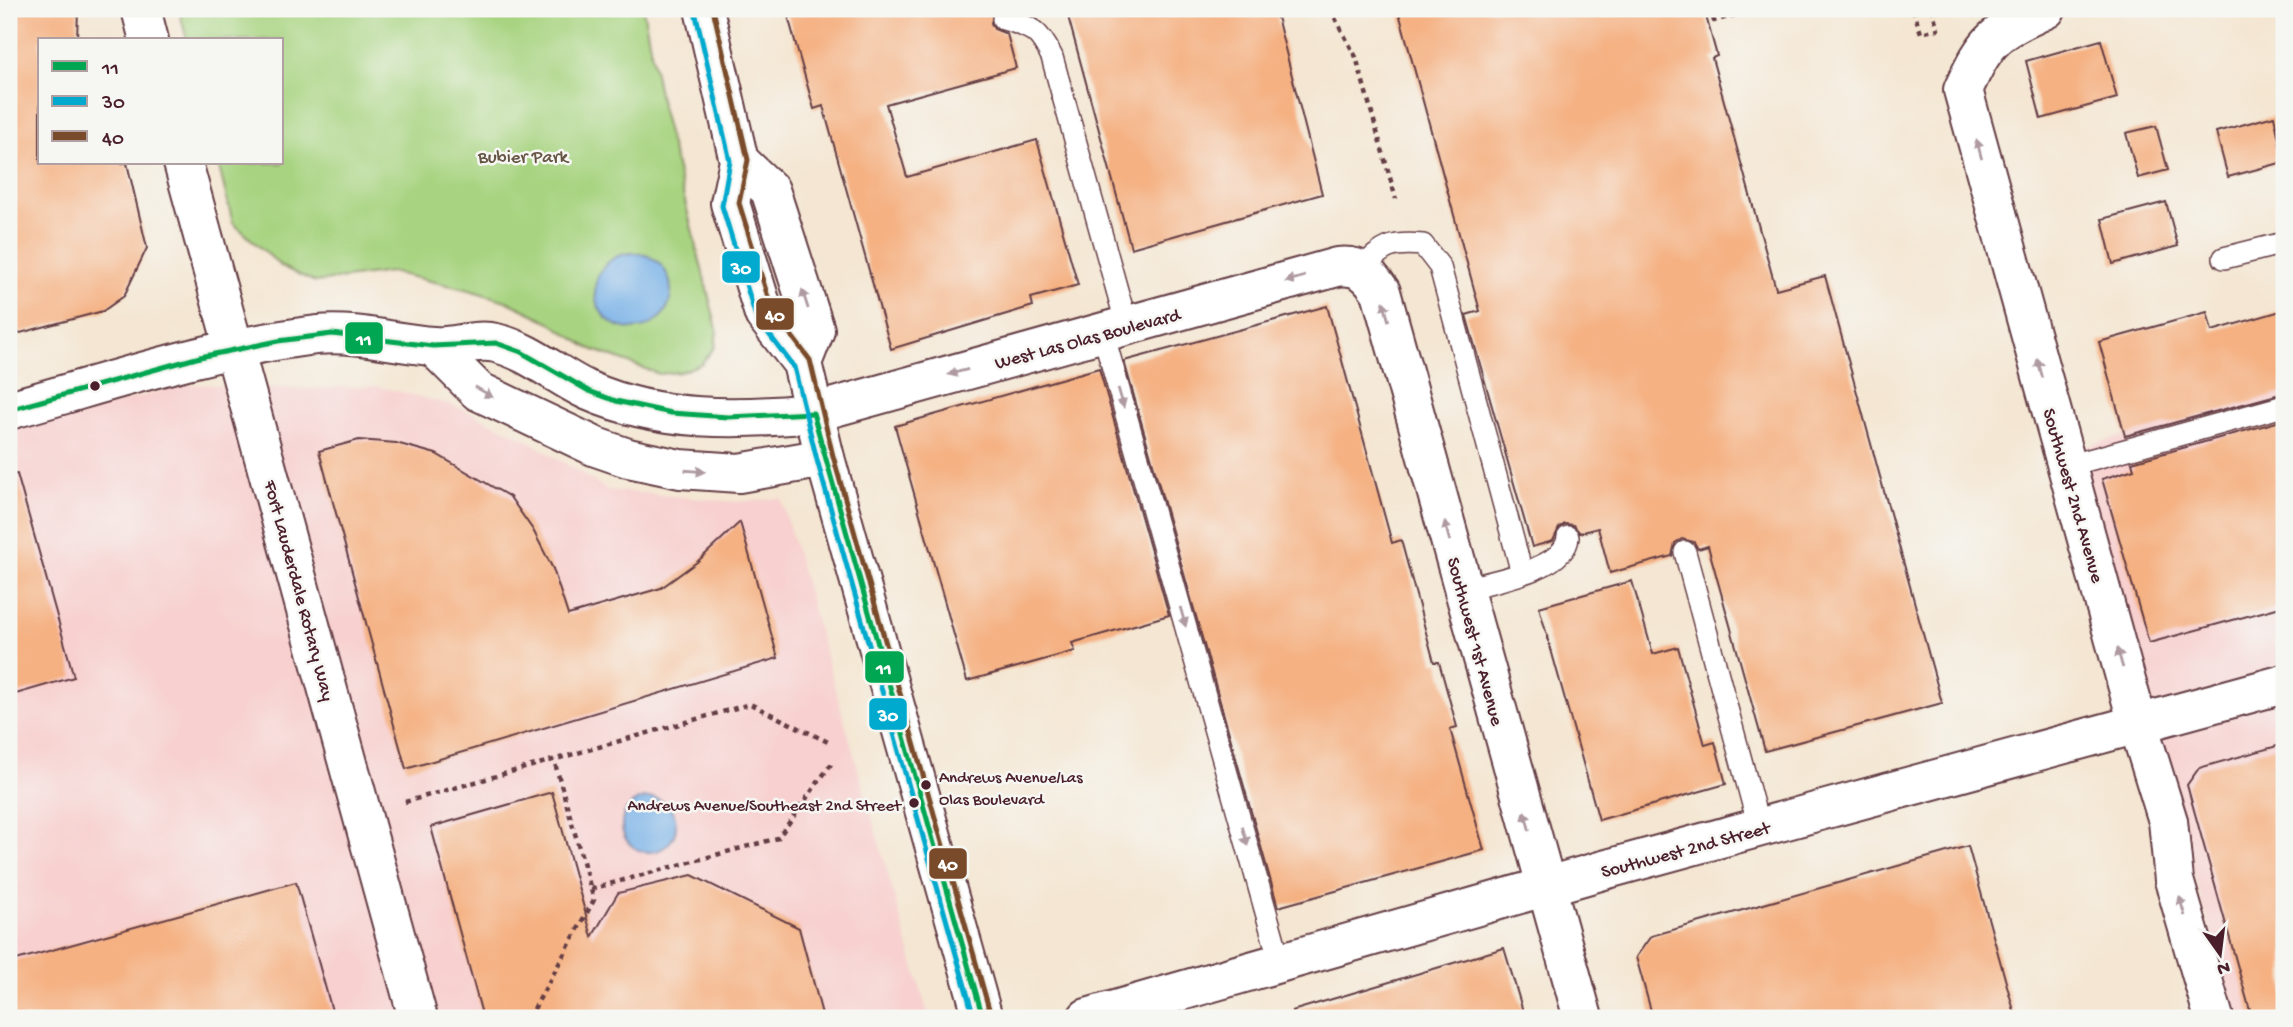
<svg xmlns="http://www.w3.org/2000/svg" width="2293" height="1027" viewBox="0 0 2293 1027" font-family="'Gochi Hand',sans-serif">
  <style>
    .built { fill: #f7d0cf }
    .green { fill: #a8d481; stroke: #797a56; stroke-width: 2 }
    .water { fill: #77b0e7; stroke: #606889; stroke-width: 2 }
    .building { fill: #f5b182 }
    .lines { fill: none; stroke-linecap: round; stroke-linejoin: round }
    .service-casing { stroke: #643d44; stroke-width: 24 }
    .minor-casing { stroke: #643d44; stroke-width: 42 }
    .secondary-casing { stroke: #643d44; stroke-width: 42 }
    .path { stroke: #643d44; stroke-width: 4.5; stroke-dasharray: 5 5; stroke-linecap: butt }
    .service { stroke: #fff; stroke-width: 21 }
    .minor { stroke: #fff; stroke-width: 38 }
    .secondary { stroke: #fff; stroke-width: 38 }
    .bus-1-casing { stroke: #f6f6f2; stroke-width: 10 }
    .bus-2-casing { stroke: #f6f6f2; stroke-width: 10 }
    .bus-3-casing { stroke: #f6f6f2; stroke-width: 10 }
    .bus-1 { stroke: #00a651; stroke-width: 5 }
    .bus-2 { stroke: #00a9ce; stroke-width: 5 }
    .bus-3 { stroke: #7a4b2a; stroke-width: 5 }
    .oneway { fill: #ae9aa0 }
    .bus-dot { fill: #4a1f2b; stroke: #f6f6f2; stroke-width: 2.5 }
    .labels { text-anchor: middle; stroke-width: 5; stroke-linejoin: round; paint-order: stroke }
    .bus-label { font-size: 17px; fill: #4a1f2b; stroke: #f6f6f2; text-anchor: start }
    .park-label { font-size: 19px; fill: #665545; stroke: #f6f6f2 }
    .street-label { font-size: 19px; fill: #4a1f2b; stroke: #f6f6f2 }
    .line-badge { stroke: #f6f6f2; stroke-width: 2.5 }
    .badge-label { font-size: 19px; text-anchor: middle; font-weight: bold; fill: #fff }
  </style>
  <rect width="100%" height="100%" fill="#f6f6f2"/>
  <filter id="ink" filterUnits="userSpaceOnUse"><feTurbulence type="fractalNoise" baseFrequency=".0143" numOctaves="2"/><feDisplacementMap in="SourceGraphic" scale="14" xChannelSelector="R" yChannelSelector="G"/><feConvolveMatrix kernelMatrix="1 2 1 2 8 2 1 2 1" color-interpolation-filters="sRGB"/></filter>
  <filter id="wash" filterUnits="userSpaceOnUse"><feTurbulence type="fractalNoise" baseFrequency=".00686" numOctaves="4" result="noise"/><feDisplacementMap in="SourceGraphic" scale="28" xChannelSelector="R" yChannelSelector="G"/><feGaussianBlur stdDeviation="1.57" result="paint"/><feColorMatrix in="noise" values="0 0 0 0 0 0 0 0 0 0 0 0 0 0 0 0 0 1.4 0 .05"/><feComposite in="paint" operator="in"/></filter>
  <g filter="url(#wash)">
    <rect width="100%" height="100%" fill="#f4e6d2"/>
    <g class="built">
      <path d="M 187,384 L 304,389 L 376,386 L 456,406 L 524,438 L 608,490 L 737,502 L 781,498 L 929,1018 L 9,1018 L 9,432 Z"/>
      <path d="M 2284,392 L 2284,1018 L 2236,1018 L 2070,451 Z"/>
    </g>
    <path class="green" d="M 179,9 L 643,9 L 662,110 L 717,329 L 715,347 L 701,364 L 680,372 L 659,374 L 589,348 L 544,319 L 506,301 L 469,290 L 391,272 L 315,282 L 282,267 L 233,223 L 218,163 L 282,163 L 282,40 L 187,40 Z"/>
    <g class="water">
      <circle cx="633" cy="291" r="38"/>
      <circle cx="649" cy="825" r="27"/>
    </g>
    <g id="blocks">
      <g class="building">
        <path d="M 9,9 L 78,9 L 77,40 L 40,40 L 40,163 L 127,163 L 147,248 L 124,296 L 103,311 L 9,336 Z"/>
        <path d="M 786,9 L 995,9 L 991,23 L 994,29 L 1007,34 L 1016,68 L 886,104 L 907,177 L 1037,140 L 1078,285 L 1031,298 L 1033,306 L 891,349 L 823,106 L 814,109 Z"/>
        <path d="M 1066,9 L 1275,9 L 1322,194 L 1131,248 Z"/>
        <path d="M 1398,9 L 1704,9 L 1717,56 L 1712,58 L 1776,289 L 1825,276 L 1942,703 L 1765,751 L 1708,546 L 1698,549 L 1694,542 L 1682,539 L 1675,543 L 1672,556 L 1610,573 L 1598,528 L 1580,533 L 1573,525 L 1565,524 L 1559,528 L 1553,541 L 1532,547 L 1466,315 L 1480,311 Z"/>
        <path d="M 2101,40 L 2117,98 L 2041,119 L 2026,61 Z"/>
        <path d="M 2274,116 L 2284,162 L 2228,177 L 2216,132 Z"/>
        <path d="M 2156,126 L 2168,170 L 2138,178 L 2126,133 Z"/>
        <path d="M 2166,202 L 2178,246 L 2113,264 L 2102,219 Z"/>
        <path d="M 1327,306 L 1392,543 L 1401,540 L 1434,662 L 1439,662 L 1457,727 L 1450,729 L 1484,850 L 1278,907 L 1124,361 Z"/>
        <path d="M 2284,310 L 2284,393 L 2125,436 L 2099,342 L 2207,312 L 2212,331 Z"/>
        <path d="M 1099,368 L 1169,615 L 1072,643 L 1075,651 L 967,681 L 895,426 Z"/>
        <path d="M 2284,420 L 2284,606 L 2149,643 L 2102,479 L 2134,469 L 2132,462 Z"/>
        <path d="M 359,440 L 396,443 L 436,454 L 510,497 L 533,530 L 553,569 L 568,615 L 661,588 L 697,562 L 740,522 L 778,658 L 406,769 L 319,451 Z"/>
        <path d="M 17,474 L 74,677 L 9,696 L 9,475 Z"/>
        <path d="M 1632,581 L 1653,654 L 1678,647 L 1705,745 L 1715,742 L 1726,784 L 1599,820 L 1539,607 Z"/>
        <path d="M 2284,744 L 2284,1018 L 2252,1018 L 2187,785 L 2199,768 Z"/>
        <path d="M 552,792 L 592,937 L 618,893 L 692,875 L 799,928 L 823,1018 L 483,1018 L 431,827 Z"/>
        <path d="M 1968,846 L 2016,1018 L 1653,1018 L 1636,957 L 1651,936 Z"/>
        <path d="M 296,882 L 334,1018 L 9,1018 L 9,962 Z"/>
        <path d="M 1504,948 L 1525,1018 L 1293,1018 L 1292,1011 Z"/>
      </g>
    </g>
  </g>
  <g filter="url(#ink)">
    <use href="#blocks" fill-opacity="0" stroke="#643d44" stroke-width="2"/>
    <g class="lines">
      <defs>
        <g id="service">
          <path d="M 1003,19 C 1032,27 1039,30 1052,57 L 1127,326"/>
          <path d="M 2224,258 L 2284,243"/>
          <path d="M 1361,269 C 1384,246 1391,242 1423,245 L 1440,267 L 1522,573"/>
          <path d="M 1103,333 L 1280,962"/>
          <path d="M 2067,466 L 2284,406"/>
          <path d="M 1685,552 L 1759,827"/>
          <path d="M 1463,589 C 1489,582 1566,570 1568,537"/>
        </g>
        <g id="minor">
          <path d="M 141,9 L 149,40"/>
          <path d="M 2046,9 C 1994,33 1987,38 1963,90 L 2138,724 L 2168,821 L 2174,880 L 2214,1018"/>
          <path d="M 183,163 L 418,1018"/>
          <path d="M 813,413 L 1337,267 C 1360,264 1369,274 1381,292 L 1583,1018"/>
          <path d="M 1087,1018 L 1600,871 L 2284,684"/>
        </g>
        <g id="secondary">
          <path d="M 704,9 L 739,161 L 730,203 L 764,314 L 802,363 L 825,458 L 983,1018"/>
          <path d="M 739,161 L 770,190 L 815,330 L 802,363"/>
          <path d="M 434,347 L 478,391 L 596,447 L 628,458 L 680,469 L 739,473 L 825,458"/>
          <path d="M 9,410 C 110,382 213,347 317,335 C 357,331 394,343 433,346 C 453,348 476,338 496,343 C 530,351 558,377 589,391 C 660,422 738,420 813,413"/>
        </g>
      </defs>
      <use href="#service" class="service-casing"/>
      <use href="#minor" class="minor-casing"/>
      <use href="#secondary" class="secondary-casing"/>
      <g class="path">
        <path d="M 1330,9 L 1356,57 L 1396,199"/>
        <path d="M 1710,9 L 1714,21 L 1757,9"/>
        <path d="M 1913,9 L 1921,33 L 1938,29 L 1932,9"/>
        <path d="M 405,802 L 750,704 L 828,742"/>
        <path d="M 591,889 L 778,838 L 834,760"/>
        <path d="M 529,1018 L 594,900 L 554,760"/>
      </g>
      <use href="#service" class="service"/>
      <use href="#minor" class="minor"/>
      <use href="#secondary" class="secondary"/>
      <defs>
        <path id="bus-1" d="M 9,410 L 200,357 L 278,341 L 332,334 L 433,346 L 496,343 L 521,352 L 589,391 L 616,401 L 671,413 L 728,417 L 813,413 L 983,1018"/>
        <path id="bus-2" d="M 695,11 L 730,161 L 722,206 L 756,317 L 794,367 L 817,460 L 974,1018"/>
        <path id="bus-3" d="M 713,9 L 748,160 L 739,203 L 772,310 L 810,360 L 833,456 L 991,1016"/>
      </defs>
      <use href="#bus-1" class="bus-1-casing"/>
      <use href="#bus-2" class="bus-2-casing"/>
      <use href="#bus-3" class="bus-3-casing"/>
      <use href="#bus-1" class="bus-1"/>
      <use href="#bus-2" class="bus-2"/>
      <use href="#bus-3" class="bus-3"/>
    </g>
    <defs><path id="oneway-solid" d="M-6-.8H1V-3.2L6.5 0L1 3.2V.8H-6Z" transform="scale(1.75)"/></defs>
    <g class="oneway">
      <use href="#oneway-solid" transform="translate(1979 149) rotate(-105)"/>
      <use href="#oneway-solid" transform="translate(1295 279) rotate(164)"/>
      <use href="#oneway-solid" transform="translate(805 299) rotate(-108)"/>
      <use href="#oneway-solid" transform="translate(1386 311) rotate(-105)"/>
      <use href="#oneway-solid" transform="translate(2040 368) rotate(-105)"/>
      <use href="#oneway-solid" transform="translate(958 372) rotate(165)"/>
      <use href="#oneway-solid" transform="translate(484 392) rotate(30)"/>
      <use href="#oneway-solid" transform="translate(1121 398) rotate(74)"/>
      <use href="#oneway-solid" transform="translate(695 471) rotate(4)"/>
      <use href="#oneway-solid" transform="translate(1447 531) rotate(-105)"/>
      <use href="#oneway-solid" transform="translate(1183 617) rotate(74)"/>
      <use href="#oneway-solid" transform="translate(2120 658) rotate(-106)"/>
      <use href="#oneway-solid" transform="translate(1527 821) rotate(-105)"/>
      <use href="#oneway-solid" transform="translate(1245 836) rotate(74)"/>
      <use href="#oneway-solid" transform="translate(2182 906) rotate(-106)"/>
    </g>
  </g>
  <g class="bus-dot">
    <circle cx="95" cy="386" r="6"/>
    <circle cx="926" cy="785" r="6"/>
    <circle cx="914" cy="803" r="6"/>
  </g>
  <g class="labels">
    <g class="bus-label">
      <text x="939" y="782">Andrews Avenue/Las<tspan x="939" dy="22">Olas Boulevard</tspan></text>
      <text x="901" y="810" text-anchor="end">Andrews Avenue/Southeast 2nd Street</text>
    </g>
    <g class="park-label">
      <text x="523" y="162">Bubier Park</text>
    </g>
    <g class="street-label">
      <text transform="translate(1087 337) rotate(-15)" y="7">West Las Olas Boulevard</text>
      <text transform="translate(2075 495) rotate(74)" y="7">Southwest 2nd Avenue</text>
      <text transform="translate(301 590) rotate(75)" y="7">Fort Lauderdale Rotary Way</text>
      <text transform="translate(1477 641) rotate(75)" y="7">Southwest 1st Avenue</text>
      <text transform="translate(1685 848) rotate(-15)" y="7">Southwest 2nd Street</text>
    </g>
  </g>
  <g class="line-badge">
    <rect x="721" y="250" width="40" height="34" rx="7" fill="#00a9ce"/>
    <rect x="755" y="297" width="40" height="34" rx="7" fill="#7a4b2a"/>
    <rect x="344" y="321" width="40" height="34" rx="7" fill="#00a651"/>
    <rect x="864" y="650" width="41" height="34" rx="7" fill="#00a651"/>
    <rect x="868" y="697" width="40" height="34" rx="7" fill="#00a9ce"/>
    <rect x="928" y="847" width="40" height="33" rx="7" fill="#7a4b2a"/>
  </g>
  <g class="badge-label">
    <text x="741" y="274">30</text>
    <text x="775" y="321">40</text>
    <text x="364" y="345">11</text>
    <text x="884" y="674">11</text>
    <text x="888" y="721">30</text>
    <text x="948" y="870">40</text>
  </g>
  <rect width="2293" height="1027" fill="none" stroke="#f6f6f2" stroke-width="35"/>
  <rect x="38" y="38" width="245" height="126" fill="#f6f6f2" stroke="#b1a0a2" stroke-width="2"/>
  <rect x="52" y="61" width="35" height="10" fill="#00a651" stroke="#b1a0a2" stroke-width="2"/>
  <text x="102" y="74" font-size="21" fill="#4a1f2b">11</text>
  <rect x="52" y="96" width="35" height="10" fill="#00a9ce" stroke="#b1a0a2" stroke-width="2"/>
  <text x="102" y="108" font-size="21" fill="#4a1f2b">30</text>
  <rect x="52" y="131" width="35" height="10" fill="#7a4b2a" stroke="#b1a0a2" stroke-width="2"/>
  <text x="102" y="144" font-size="21" fill="#4a1f2b">40</text>
  <g transform="translate(2220 954) rotate(166)" stroke="#f6f6f2" stroke-width="5" paint-order="stroke">
  <path d="M0-5L12 26L0 18L-12 26Z" fill="#4a1f2b"/>
  <text y="-10" font-size="19" font-weight="bold" text-anchor="middle" fill="#4a1f2b">N</text>
  </g>
</svg>
